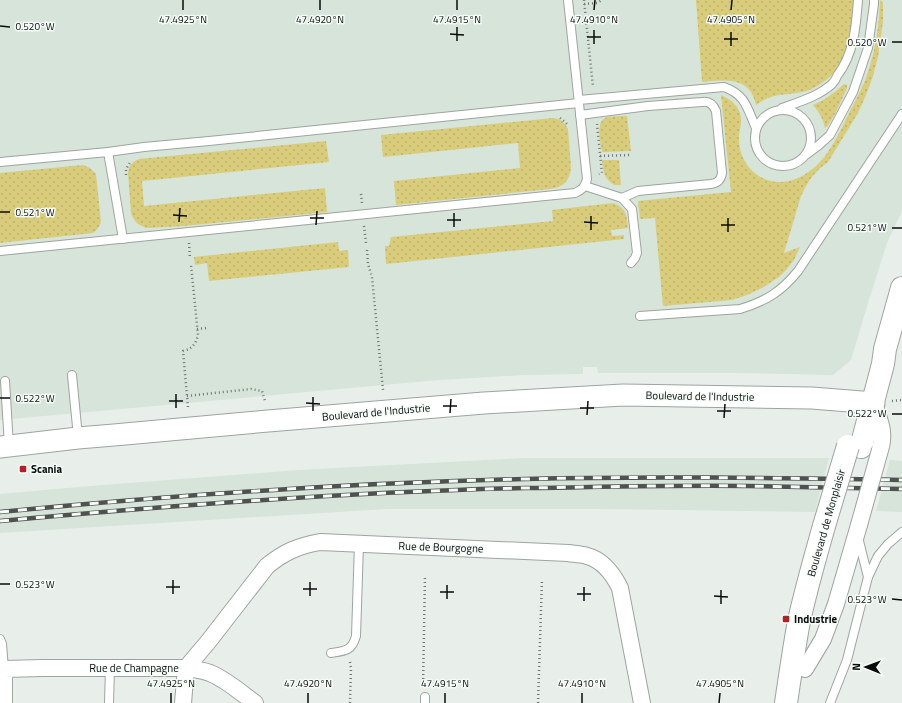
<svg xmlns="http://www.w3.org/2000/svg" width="902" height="703" viewBox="0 0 902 703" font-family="'Titillium Web',sans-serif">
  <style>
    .built { fill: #d6e4d9 }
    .grass { fill: url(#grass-dots) }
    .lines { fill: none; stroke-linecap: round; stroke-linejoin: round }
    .service-casing { stroke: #9ea49f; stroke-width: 10 }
    .minor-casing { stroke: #9ea49f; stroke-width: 18 }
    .tertiary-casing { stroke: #9ea49f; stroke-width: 23 }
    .secondary-casing { stroke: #9ea49f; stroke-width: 24 }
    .path { stroke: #727673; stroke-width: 2.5; stroke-dasharray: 1 3; stroke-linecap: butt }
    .service { stroke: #fff; stroke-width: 8 }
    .minor { stroke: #fff; stroke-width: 16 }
    .tertiary { stroke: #fff; stroke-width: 21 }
    .secondary { stroke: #fff; stroke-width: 22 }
    .rail-casing { stroke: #4f5250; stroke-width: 4.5 }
    .rail { stroke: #f5fcf7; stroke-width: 3; stroke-dasharray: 9; stroke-linecap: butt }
    .minor-bridge-casing { stroke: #9ea49f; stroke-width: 18; stroke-linecap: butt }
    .secondary-bridge-casing { stroke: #9ea49f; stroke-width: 24; stroke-linecap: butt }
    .minor-bridge { stroke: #fff; stroke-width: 16 }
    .secondary-bridge { stroke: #fff; stroke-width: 22 }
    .ticks { fill: none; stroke: #0a0c0b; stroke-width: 1.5 }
    .poi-dot { fill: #b2212b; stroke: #f5fcf7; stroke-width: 1.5 }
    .labels { text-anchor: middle; stroke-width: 3; stroke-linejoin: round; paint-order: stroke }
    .street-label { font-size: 11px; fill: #0a0c0b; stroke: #f5fcf7 }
    .poi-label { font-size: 11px; font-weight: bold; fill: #0a0c0b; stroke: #f5fcf7; text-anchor: start }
    .ticks-label { font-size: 10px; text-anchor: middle; fill: #0a0c0b; stroke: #f5fcf7; stroke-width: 3; stroke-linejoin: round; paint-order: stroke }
  </style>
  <defs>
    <pattern id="grass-dots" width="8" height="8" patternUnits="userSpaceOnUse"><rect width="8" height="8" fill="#d9cd7b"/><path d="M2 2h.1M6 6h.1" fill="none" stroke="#b9af69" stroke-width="1.8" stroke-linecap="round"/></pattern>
  </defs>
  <rect width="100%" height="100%" fill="#e8efea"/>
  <g class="built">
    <path d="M 0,0 L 902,0 L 902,211 L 887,243 L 868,303 L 851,360 L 833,375 L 736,373 L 598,373 L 597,367 L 583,367 L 583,374 L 525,375 L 439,380 L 0,420 Z"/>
    <path d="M 524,458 L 829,458 L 815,512 L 600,509 L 387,509 L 0,533 L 0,494 L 90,486 L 298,470 Z"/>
    <path d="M 890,460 L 902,461 L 902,512 L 876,511 Z"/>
  </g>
  <g class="grass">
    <path d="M 696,0 L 854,0 C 851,30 850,65 822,83 C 816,87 809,91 802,92 C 783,96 774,92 756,105 C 750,76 725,80 702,82 Z"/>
    <path d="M 880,0 L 883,3 L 883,21 L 878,57 L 873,76 L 866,95 L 858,113 L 828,162 L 819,169 L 811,178 L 806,186 L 801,196 L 784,253 L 800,247 L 794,260 L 786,270 L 779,277 L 762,288 L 747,295 L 732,300 L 663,306 L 655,218 L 640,219 L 638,201 L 731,192 L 721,95 C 733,100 742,109 741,122 C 741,128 738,134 739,140 C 739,153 746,167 756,174 C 777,190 803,180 819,163 C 831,151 843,126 850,111 C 857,98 864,85 868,72 C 876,48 879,25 880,0 Z"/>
    <path d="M 844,84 L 847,85 L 847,88 L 836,112 L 827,127 L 825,128 C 823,119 819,112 813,105 C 825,100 834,93 844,84 Z"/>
    <path d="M 627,116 L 631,151 L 602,152 C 601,142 594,120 608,117 C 614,116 621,116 627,116 Z"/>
    <path d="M 553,118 C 561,119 564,122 568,129 L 571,167 C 570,181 564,187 550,189 L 396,205 L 394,181 L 520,168 L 518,143 L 383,157 L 381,135 Z"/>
    <path d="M 326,141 L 329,162 L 142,181 L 144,206 L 325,188 L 327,212 L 184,226 L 148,228 C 139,226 134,222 131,213 L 128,173 C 129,165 132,162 139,159 Z"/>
    <path d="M 602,160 L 619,160 L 621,185 L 614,185 C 603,177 604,173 602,160 Z"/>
    <path d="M 83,165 L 90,168 L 96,174 L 101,222 C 99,227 97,230 93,233 L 0,243 L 0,173 Z"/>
    <path d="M 613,203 C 626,208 627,215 628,228 L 611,230 L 612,236 L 624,235 L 624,239 L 386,264 L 385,246 L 389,246 L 391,237 L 553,221 L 552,210 Z"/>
    <path d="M 338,242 L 339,251 L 348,250 L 349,267 L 209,281 L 207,263 L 195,265 L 194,257 Z"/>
  </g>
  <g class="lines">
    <defs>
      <g id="service">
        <path d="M 579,100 L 724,87 C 746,95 747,108 756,128"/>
        <path d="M 782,108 C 799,102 819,96 832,84 C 834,82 836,79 837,76 C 854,54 856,27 858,0"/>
        <circle cx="783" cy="138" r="28"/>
        <path d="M 580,115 L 648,106 L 702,102 C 709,101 713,104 716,111 L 722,173 C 721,180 718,183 711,184 L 638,191 L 622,198"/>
        <path d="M 108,152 L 123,239"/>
        <path d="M 807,154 L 819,145 L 830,135 L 853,92 L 868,48 L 874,4 L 874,0"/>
        <path d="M 0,162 L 108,152 L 144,147 L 209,141 L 579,103"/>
        <path d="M 585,186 L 622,198 L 632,209 L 637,253 L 635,258 L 631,263"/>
        <path d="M 0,251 L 575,193 C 582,190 585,187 587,179 L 568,0"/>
        <path d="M 640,316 L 740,309 C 766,301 781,292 798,271 L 902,114"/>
        <path d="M 72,375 L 78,437"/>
        <path d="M 5,381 L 9,446"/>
        <path d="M 858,537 L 868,577"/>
        <path d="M 0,639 L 2,644 L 4,669"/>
        <path d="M 331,653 C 345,651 352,651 356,636 L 359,544"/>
        <path d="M 109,703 L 110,668"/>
        <path d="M 425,703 L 425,697"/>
        <path d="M 830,703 L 847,660 L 868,577 L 878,556 L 888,544 L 902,532"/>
      </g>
      <g id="minor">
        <path d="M 874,403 C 879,420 886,432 880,450"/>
        <path d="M 805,669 L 823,639 L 836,604 L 859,525"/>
        <path d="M 4,703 L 4,669 L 43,668 L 186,668 C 194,669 202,670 210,673 C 227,680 241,693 255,703"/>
        <path d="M 183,703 L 186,668 L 208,642 L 267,566 C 284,552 298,546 320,542 L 568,553 C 574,554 581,554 587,556 C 603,560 613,574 620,588 L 642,703"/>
      </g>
      <path id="tertiary" d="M 0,447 L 78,438 L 114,435 L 268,421 L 484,403 L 623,395 L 812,398 L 874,403"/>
      <g id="secondary">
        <path d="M 861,447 L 883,364 L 885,349 L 902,288"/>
        <path d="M 786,703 C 790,676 794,648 799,621 C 806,589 815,558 824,526"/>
      </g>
    </defs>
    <use href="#service" class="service-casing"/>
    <use href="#minor" class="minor-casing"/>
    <use href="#tertiary" class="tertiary-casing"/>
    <use href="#secondary" class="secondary-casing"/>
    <g class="path">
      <path d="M 584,0 L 593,87"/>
      <path d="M 584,4 L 597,3 L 602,0"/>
      <path d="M 560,118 L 564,121 L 568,125 L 569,125"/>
      <path d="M 597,124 L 602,173 L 599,174"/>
      <path d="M 600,156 L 631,155"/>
      <path d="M 126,175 L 126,169 L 131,161"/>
      <path d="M 361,194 L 362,203"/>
      <path d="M 364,226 L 366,243"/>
      <path d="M 189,243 L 190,259"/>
      <path d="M 367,250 L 368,264 L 372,277 L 383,390"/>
      <path d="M 197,329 L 207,328"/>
      <path d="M 187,396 L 251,389 L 262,391 L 265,401"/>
      <path d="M 892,401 L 902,400"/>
      <path d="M 188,407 L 183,351 C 192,349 196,344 198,335 L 191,265"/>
      <path d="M 350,662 L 351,668 L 350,703"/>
      <path d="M 423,687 L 425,575"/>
      <path d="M 538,703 L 542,579"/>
    </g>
    <use href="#service" class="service"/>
    <use href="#minor" class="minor"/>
    <use href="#tertiary" class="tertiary"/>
    <use href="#secondary" class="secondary"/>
    <defs>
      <g id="rail">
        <path d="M 0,512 C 175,495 350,483 525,479 C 651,476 776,478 902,480"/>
        <path d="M 0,521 C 175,505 350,492 525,488 C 599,487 674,485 748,486 C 799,487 851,488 902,489"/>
      </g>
    </defs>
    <use href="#rail" class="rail-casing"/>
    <use href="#rail" class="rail"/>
    <defs>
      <path id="minor-bridge" d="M 859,525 L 880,450"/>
      <path id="secondary-bridge" d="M 824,526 L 848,446"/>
    </defs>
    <use href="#minor-bridge" class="minor-bridge-casing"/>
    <use href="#secondary-bridge" class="secondary-bridge-casing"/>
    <use href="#minor-bridge" class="minor-bridge"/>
    <use href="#secondary-bridge" class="secondary-bridge"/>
  </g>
  <path class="ticks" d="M 183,10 L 183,0M 320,10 L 320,0M 457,10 L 457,0M 594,10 L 595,0M 731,10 L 732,0M 0,26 L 10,27M 450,34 L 464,35M 587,37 L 601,37M 724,39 L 738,39M 457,41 L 457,27M 892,42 L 902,42M 594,44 L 594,30M 731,46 L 731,32M 0,212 L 10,212M 173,215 L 187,216M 310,218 L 324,218M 447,220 L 461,220M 179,222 L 180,208M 584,222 L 598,223M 316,225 L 317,211M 721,225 L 735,225M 454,227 L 454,213M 892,228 L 902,228M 591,230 L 591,216M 728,232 L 728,218M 0,398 L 10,398M 169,401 L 183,401M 306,403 L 320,404M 443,406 L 457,406M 176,408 L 176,394M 580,408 L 594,408M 313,411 L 313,397M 717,411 L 731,411M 450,413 L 451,399M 892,414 L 902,414M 587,415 L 588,401M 724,418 L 725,404M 0,584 L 10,584M 166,587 L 180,587M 303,589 L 317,589M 440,592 L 454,592M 173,594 L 173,580M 577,594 L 591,594M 310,596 L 310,582M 714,596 L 728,597M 447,599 L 447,585M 892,599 L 902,600M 584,601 L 584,587M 721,604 L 721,590M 171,703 L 171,693M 308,703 L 308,693M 445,703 L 445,693M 582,703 L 582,693M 719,703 L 720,693"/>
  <g class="poi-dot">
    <rect x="19" y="465" width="8" height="8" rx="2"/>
    <rect x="782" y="615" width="8" height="8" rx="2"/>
  </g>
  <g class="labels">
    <g class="street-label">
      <text transform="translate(700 396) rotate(1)" y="4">Boulevard de l'Industrie</text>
      <text transform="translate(376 412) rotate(-5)" y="4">Boulevard de l'Industrie</text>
      <text transform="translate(826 523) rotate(-74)" y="4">Boulevard de Monplaisir</text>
      <text transform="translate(441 547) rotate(2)" y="4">Rue de Bourgogne</text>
      <text x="134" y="672">Rue de Champagne</text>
    </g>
    <g class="poi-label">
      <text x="31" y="473">Scania</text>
      <text x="794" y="623">Industrie</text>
    </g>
  </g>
  <g class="ticks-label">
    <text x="183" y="23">47.4925°N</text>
    <text x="320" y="23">47.4920°N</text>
    <text x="457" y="23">47.4915°N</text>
    <text x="594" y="23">47.4910°N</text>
    <text x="731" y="23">47.4905°N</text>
    <text x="35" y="30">0.520°W</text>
    <text x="867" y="46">0.520°W</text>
    <text x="35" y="216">0.521°W</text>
    <text x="867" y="231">0.521°W</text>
    <text x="35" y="402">0.522°W</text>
    <text x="867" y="417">0.522°W</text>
    <text x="35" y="588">0.523°W</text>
    <text x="867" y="603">0.523°W</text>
    <text x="171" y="687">47.4925°N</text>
    <text x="308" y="687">47.4920°N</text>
    <text x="445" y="687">47.4915°N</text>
    <text x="582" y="687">47.4910°N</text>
    <text x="720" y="687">47.4905°N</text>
  </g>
  <g transform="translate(866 667) rotate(271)" stroke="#f5fcf7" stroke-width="3" paint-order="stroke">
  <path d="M0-3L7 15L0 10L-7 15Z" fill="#0a0c0b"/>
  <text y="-6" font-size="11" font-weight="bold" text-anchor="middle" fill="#0a0c0b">N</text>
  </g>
</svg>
